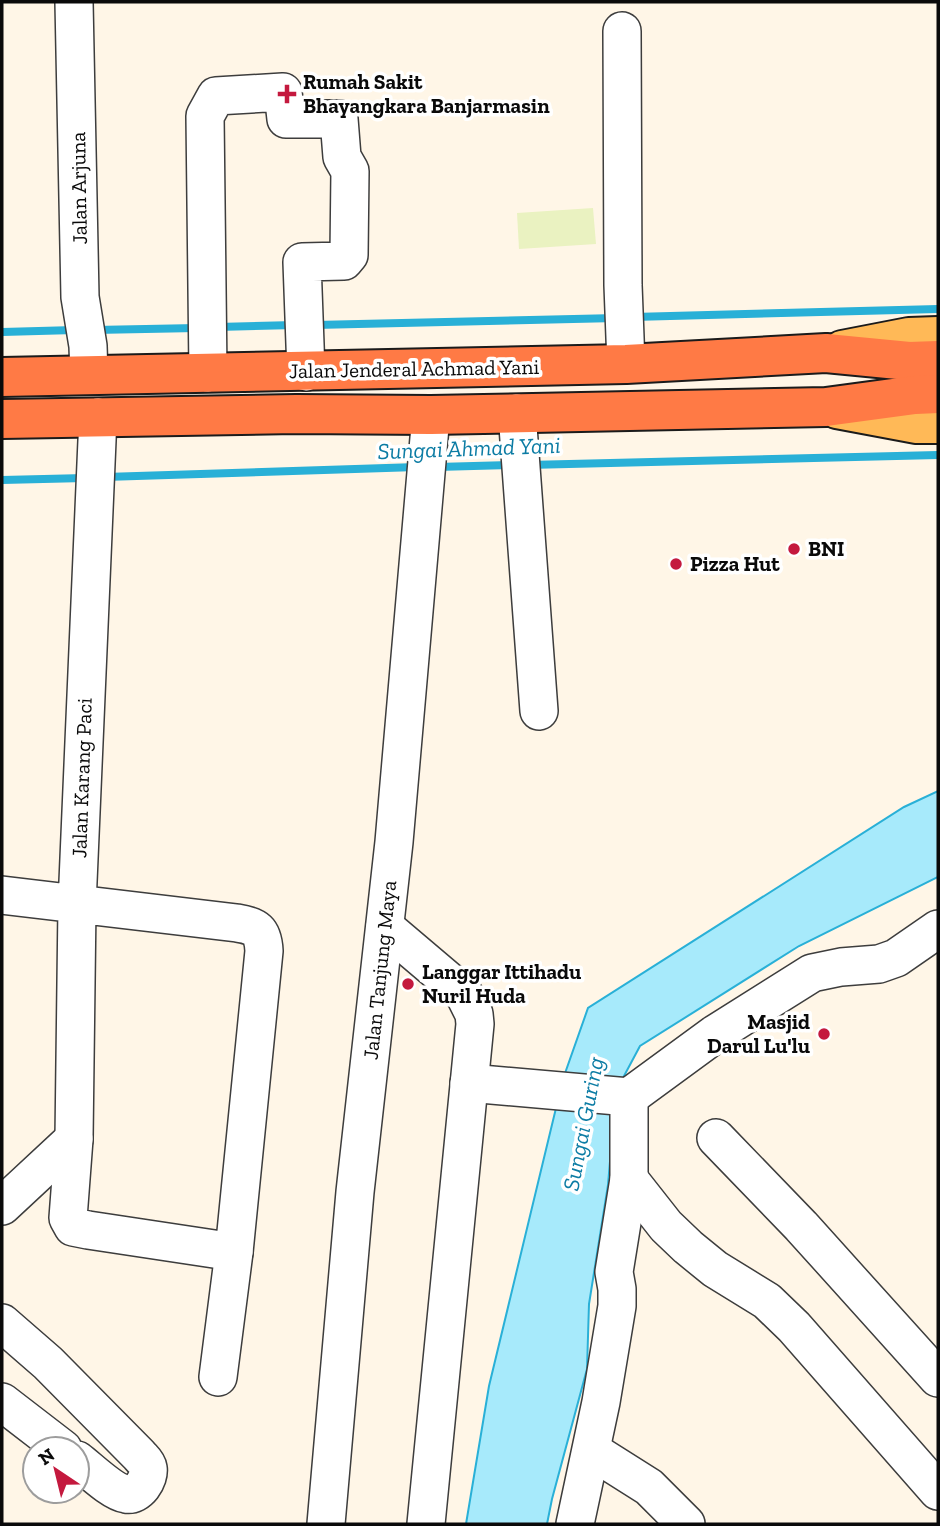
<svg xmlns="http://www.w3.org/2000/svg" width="940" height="1526" viewBox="0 0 940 1526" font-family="'Zilla Slab',serif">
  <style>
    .pitch { fill: #eaf2c1 }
    .water { fill: #a7eafb; stroke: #29b0d7; stroke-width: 2 }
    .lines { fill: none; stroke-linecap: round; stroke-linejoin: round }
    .stream { stroke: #29b0d7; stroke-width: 8 }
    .minor-casing { stroke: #3d3d3d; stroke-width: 40 }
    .major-casing { stroke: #1b1b1b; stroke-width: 42 }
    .highway-casing { stroke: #1b1b1b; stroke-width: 42 }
    .minor { stroke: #fff; stroke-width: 37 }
    .major { stroke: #ffb957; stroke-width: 38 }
    .highway { stroke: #ff7a45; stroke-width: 38 }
    .poi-dot { fill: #c4193e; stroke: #fff; stroke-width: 2.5 }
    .labels { text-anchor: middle; stroke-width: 7; stroke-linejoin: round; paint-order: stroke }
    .poi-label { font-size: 21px; font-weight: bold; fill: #0a0a0a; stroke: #fff; text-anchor: start }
    .street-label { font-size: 21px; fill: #0a0a0a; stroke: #fff }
    .water-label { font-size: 23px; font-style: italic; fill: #0c7ca4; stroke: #fff }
  </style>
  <rect width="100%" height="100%" fill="#fff6e7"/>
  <path class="pitch" d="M 593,208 L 596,244 L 519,249 L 517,213 Z"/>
  <path class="water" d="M 938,791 L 938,877 L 799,946 L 640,1046 L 616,1091 L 608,1185 L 589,1304 L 587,1369 L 552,1499 L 547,1524 L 466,1524 L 489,1386 L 563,1079 L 588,1008 L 904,807 Z"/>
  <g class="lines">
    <g class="stream">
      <path d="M 633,317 L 938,309"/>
      <path d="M 315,325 L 617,318"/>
      <path d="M 217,327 L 295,325"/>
      <path d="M 94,330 L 197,328"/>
      <path d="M 2,332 L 75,330"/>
      <path d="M 528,465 L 938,455"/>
      <path d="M 437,467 L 512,465"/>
      <path d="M 105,477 L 417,467"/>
      <path d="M 2,480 L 85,478"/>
    </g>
    <defs>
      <g id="minor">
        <path d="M 74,2 L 80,297 L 88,346 L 89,375"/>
        <path d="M 622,31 L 623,285 L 626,364"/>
        <path d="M 208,373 L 205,116 L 216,96 L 283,92 L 286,119 L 339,119 L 342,157 L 350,171 L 349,255 L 344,261 L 302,262 L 306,372"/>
        <path d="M 517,413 L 539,711"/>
        <path d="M 2,895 L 237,923 C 256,926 263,930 264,951 L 234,1252 L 88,1230 L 73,1227 L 68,1218 L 74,1139 L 77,905 L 98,417"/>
        <path d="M 385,927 L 464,994 L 474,1014 L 475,1024 L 426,1524"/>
        <path d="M 469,1083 L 629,1097 L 715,1034 L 812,973 L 841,967 L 879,964 L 896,958 L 938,929"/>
        <path d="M 716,1138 L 801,1226 L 938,1378"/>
        <path d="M 629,1179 L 666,1226 L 688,1247 L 715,1269 L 767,1301 L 794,1327 L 938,1491"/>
        <path d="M 2,1206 L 74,1139"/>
        <path d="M 2,1323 L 48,1363 L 139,1455 C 142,1459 147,1462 148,1468 C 150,1479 138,1497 126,1494 C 112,1492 89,1469 77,1460"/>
        <path d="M 218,1377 L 234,1252"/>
        <path d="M 2,1402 L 63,1449"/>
        <path d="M 592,1451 L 649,1487 L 686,1524"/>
        <path d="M 326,1524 L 355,1192 L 394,842 L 431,415"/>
        <path d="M 575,1524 L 601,1402 L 617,1306 L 617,1289 L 614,1272 L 629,1179 L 629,1097"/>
      </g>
      <g id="major">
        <path d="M 842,350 L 909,337 L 938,336"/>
        <path d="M 837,409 L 917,424 L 938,424"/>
      </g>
      <g id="highway">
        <path d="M 2,377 L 626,364 L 826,353 L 909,361 L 938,360"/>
        <path d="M 2,419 L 296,414 L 431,415 L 826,407 L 915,395 L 938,394"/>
      </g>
    </defs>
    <use href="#minor" class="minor-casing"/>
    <use href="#major" class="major-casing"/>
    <use href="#highway" class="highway-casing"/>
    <use href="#minor" class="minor"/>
    <use href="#major" class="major"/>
    <use href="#highway" class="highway"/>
  </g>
  <g class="poi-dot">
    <path d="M283.5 83.5h7v7h7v7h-7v7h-7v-7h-7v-7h7z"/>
    <circle cx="794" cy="549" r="7"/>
    <circle cx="676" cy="564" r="7"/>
    <circle cx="408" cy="984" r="7"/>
    <circle cx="824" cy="1034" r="7"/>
  </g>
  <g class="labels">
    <g class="poi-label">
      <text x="303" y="89">Rumah Sakit<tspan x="303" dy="24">Bhayangkara Banjarmasin</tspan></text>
      <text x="808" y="556">BNI</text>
      <text x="690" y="571">Pizza Hut</text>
      <text x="422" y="979">Langgar Ittihadu<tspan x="422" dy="24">Nuril Huda</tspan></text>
      <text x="810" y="1029" text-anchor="end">Masjid<tspan x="810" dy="24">Darul Lu'lu</tspan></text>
    </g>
    <g class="street-label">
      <text transform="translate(79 188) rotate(-91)" y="7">Jalan Arjuna</text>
      <text transform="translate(414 369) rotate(-1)" y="7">Jalan Jenderal Achmad Yani</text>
      <text transform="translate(82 778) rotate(-88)" y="7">Jalan Karang Paci</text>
      <text transform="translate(380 970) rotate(-84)" y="7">Jalan Tanjung Maya</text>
    </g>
    <g class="water-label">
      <text transform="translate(469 448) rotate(-2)" y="8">Sungai Ahmad Yani</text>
      <text transform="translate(583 1124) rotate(-79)" y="8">Sungai Guring</text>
    </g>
  </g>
  <rect width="940" height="1526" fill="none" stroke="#0a0a0a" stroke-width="7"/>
  <g transform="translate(56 1470) rotate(325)"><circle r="33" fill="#ffffff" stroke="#9d9d9d" stroke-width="2"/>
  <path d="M0-5L12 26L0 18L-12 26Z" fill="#c4193e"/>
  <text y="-10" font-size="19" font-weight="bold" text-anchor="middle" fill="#0a0a0a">N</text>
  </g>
</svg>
